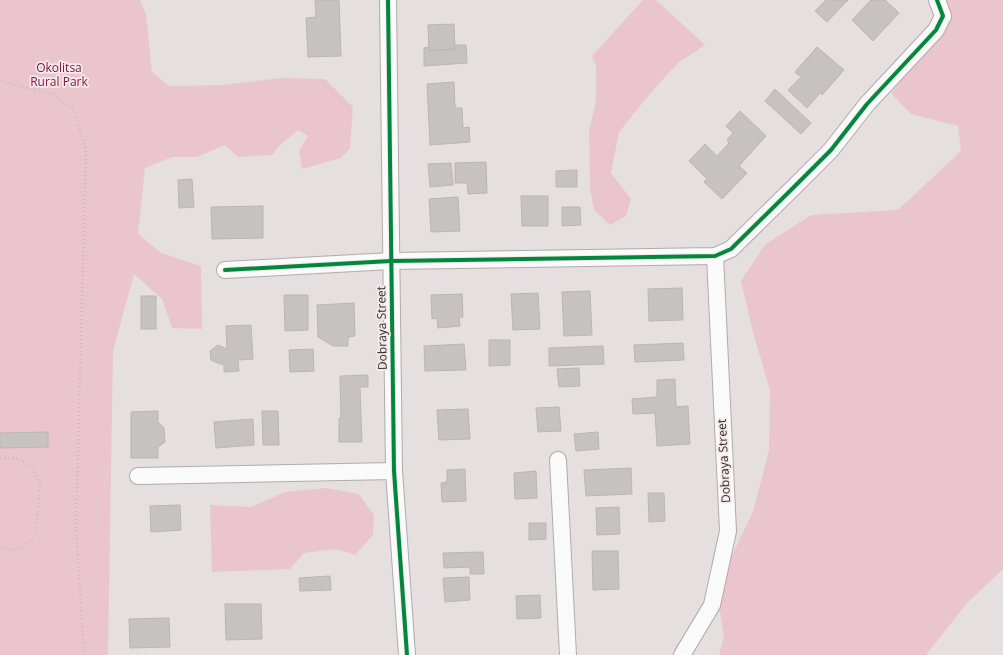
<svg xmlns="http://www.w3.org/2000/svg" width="1003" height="655" viewBox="0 0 1003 655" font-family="'Open Sans',sans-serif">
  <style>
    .green { fill: #ebc5cd }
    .building { fill: #c6c2c2; stroke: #bab5b6 }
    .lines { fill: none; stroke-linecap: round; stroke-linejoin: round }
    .minor-casing { stroke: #b0abac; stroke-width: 18 }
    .path { stroke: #c1c0c0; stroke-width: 2.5; stroke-dasharray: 1 3; stroke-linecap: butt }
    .minor { stroke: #fbfafa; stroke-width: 16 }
    .cycleway-casing { stroke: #f5e9eb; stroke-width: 6 }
    .cycleway { stroke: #00873e; stroke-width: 4 }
    .labels { text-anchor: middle; stroke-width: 3.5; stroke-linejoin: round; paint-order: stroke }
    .park-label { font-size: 12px; fill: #831741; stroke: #f5e9eb }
    .street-label { font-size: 12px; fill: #2d292a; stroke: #f5e9eb }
  </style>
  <rect width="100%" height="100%" fill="#e5dfe0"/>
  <g class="green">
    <path d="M 0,0 L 140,0 L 146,14 L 152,72 L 169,86 L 222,85 L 283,78 L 325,79 L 353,107 L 350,148 L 341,158 L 302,169 L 299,151 L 308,136 L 298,130 L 280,145 L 272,155 L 238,157 L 225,145 L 197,157 L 172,157 L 145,168 L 138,234 L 161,253 L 201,266 L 202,329 L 172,328 L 162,299 L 134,274 L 113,351 L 108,655 L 0,655 Z"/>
    <path d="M 643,0 L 656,0 L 705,45 L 678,63 L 653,90 L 619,132 L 611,173 L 631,199 L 626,216 L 610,225 L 594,210 L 590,188 L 589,132 L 596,100 L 596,65 L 592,56 Z"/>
    <path d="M 942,0 L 1003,0 L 1003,569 L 967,603 L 926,655 L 719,655 L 724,637 L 716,588 L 753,512 L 769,450 L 770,390 L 754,336 L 741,281 L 765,245 L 811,215 L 898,210 L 961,151 L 958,126 L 911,114 L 891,93 L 935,38 Z"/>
    <path d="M 326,488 L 359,494 L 374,515 L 373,535 L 355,555 L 336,549 L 304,553 L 290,569 L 212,572 L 210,505 L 251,507 L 285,492 Z"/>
  </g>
  <g class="building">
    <path d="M 315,0 L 339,0 L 341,56 L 308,57 L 306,18 L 316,17 Z"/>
    <path d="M 826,0 L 848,0 L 827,22 L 815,11 Z"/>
    <path d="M 871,0 L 885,0 L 899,13 L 873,41 L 852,20 Z"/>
    <path d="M 454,24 L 455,49 L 429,51 L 428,25 Z"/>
    <path d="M 455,45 L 466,45 L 467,63 L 424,66 L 424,48 L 429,47 L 429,51 L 455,49 Z"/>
    <path d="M 817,47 L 844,70 L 822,95 L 820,93 L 807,108 L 788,90 L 801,77 L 795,72 Z"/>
    <path d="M 454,82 L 455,108 L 462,108 L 463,128 L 469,127 L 470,142 L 430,145 L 427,84 Z"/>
    <path d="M 775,89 L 811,123 L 801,134 L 765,101 Z"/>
    <path d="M 740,111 L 766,136 L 739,166 L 747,173 L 722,199 L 704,182 L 707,179 L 689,161 L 705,144 L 717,156 L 729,143 L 727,140 L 733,133 L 726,126 Z"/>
    <path d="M 486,162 L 487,193 L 468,194 L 467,183 L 455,183 L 455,163 Z"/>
    <path d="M 451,163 L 453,185 L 430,187 L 428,164 Z"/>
    <path d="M 577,170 L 577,187 L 556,187 L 556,171 Z"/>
    <path d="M 192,179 L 194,207 L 179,208 L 178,180 Z"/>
    <path d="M 521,196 L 548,196 L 548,226 L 522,226 Z"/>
    <path d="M 458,197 L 460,231 L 431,232 L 429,199 Z"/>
    <path d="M 263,206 L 263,238 L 212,239 L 211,207 Z"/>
    <path d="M 562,207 L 580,207 L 581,225 L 562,226 Z"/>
    <path d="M 682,288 L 683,320 L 649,321 L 648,289 Z"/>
    <path d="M 590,291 L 592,335 L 564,336 L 562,292 Z"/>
    <path d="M 538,293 L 540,329 L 513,330 L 511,294 Z"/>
    <path d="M 462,294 L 463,317 L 459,317 L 460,326 L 438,328 L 437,318 L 432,319 L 431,295 Z"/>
    <path d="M 284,295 L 308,295 L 308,330 L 285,331 Z"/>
    <rect x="141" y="296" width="15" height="33"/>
    <path d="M 354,303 L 355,336 L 348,337 L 348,346 L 333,346 L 318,337 L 317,305 Z"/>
    <path d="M 251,325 L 253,359 L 238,360 L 239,371 L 224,372 L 224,364 L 220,364 L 211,360 L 210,351 L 218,345 L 227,349 L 226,326 Z"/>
    <path d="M 489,340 L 510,340 L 510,365 L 489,366 Z"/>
    <path d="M 683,343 L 684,360 L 635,362 L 634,345 Z"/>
    <path d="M 464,344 L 466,370 L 425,371 L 424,346 Z"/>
    <path d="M 603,346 L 604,364 L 549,366 L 549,348 Z"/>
    <path d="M 313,349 L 314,371 L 290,372 L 289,350 Z"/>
    <path d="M 579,368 L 580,386 L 559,387 L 557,369 Z"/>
    <path d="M 368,375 L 368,387 L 360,387 L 362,442 L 339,442 L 339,418 L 341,418 L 340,376 Z"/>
    <path d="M 675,379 L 676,407 L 688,406 L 690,444 L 657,446 L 655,413 L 633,414 L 632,399 L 657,397 L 657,380 Z"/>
    <path d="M 559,407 L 561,431 L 538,432 L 536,408 Z"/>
    <path d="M 468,409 L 470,439 L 439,440 L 437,410 Z"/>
    <path d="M 158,411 L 158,422 L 164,428 L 165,442 L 158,447 L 158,458 L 131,458 L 131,412 Z"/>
    <path d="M 262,411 L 278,411 L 279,445 L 263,445 Z"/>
    <path d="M 253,419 L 254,445 L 216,448 L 214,422 Z"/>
    <path d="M 48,432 L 48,447 L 0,448 L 0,433 Z"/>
    <path d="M 598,432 L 599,449 L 576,451 L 574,434 Z"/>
    <path d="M 631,468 L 632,494 L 586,496 L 584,470 Z"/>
    <path d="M 465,469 L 466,501 L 442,502 L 441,483 L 447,482 L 447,470 Z"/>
    <path d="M 536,471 L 537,498 L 515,499 L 514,473 Z"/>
    <path d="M 648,493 L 664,493 L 665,521 L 649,522 Z"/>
    <path d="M 180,505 L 181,530 L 151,532 L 150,506 Z"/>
    <path d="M 619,507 L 620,534 L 597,535 L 596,508 Z"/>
    <path d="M 529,523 L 546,523 L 546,539 L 529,540 Z"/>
    <path d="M 592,551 L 618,551 L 619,589 L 593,590 Z"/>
    <path d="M 483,552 L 484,574 L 470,574 L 470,567 L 444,568 L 443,553 Z"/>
    <path d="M 330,576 L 331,590 L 300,591 L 299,578 Z"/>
    <path d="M 469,577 L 470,600 L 445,602 L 443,578 Z"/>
    <path d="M 540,595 L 541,618 L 517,619 L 516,596 Z"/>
    <path d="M 225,604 L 261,604 L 262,639 L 226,640 Z"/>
    <path d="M 169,618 L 170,647 L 130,648 L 129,619 Z"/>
  </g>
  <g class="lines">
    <defs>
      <g id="minor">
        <path d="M 388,0 L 394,471 L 407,655"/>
        <path d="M 225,270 L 391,261 L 715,256 L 731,249 L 794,187 L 831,150 L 867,104 L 936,30 L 943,16 L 937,0"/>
        <path d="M 558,460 L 568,655"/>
        <path d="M 138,476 L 394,471"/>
        <path d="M 682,655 L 712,605 L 728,531 L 715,256"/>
      </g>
    </defs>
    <use href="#minor" class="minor-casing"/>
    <g class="path">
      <path d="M 0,80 L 4,82 L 54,94 L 74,111 L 86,150 L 76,528 L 84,655"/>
      <path d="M 0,458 L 18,458 L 33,469 L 40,483 L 36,534 L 23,548 L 9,550 L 0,546"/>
    </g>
    <use href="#minor" class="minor"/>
    <defs>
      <g id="cycleway">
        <path d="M 388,0 L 394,471 L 407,655"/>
        <path d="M 225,270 L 391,261 L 715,256 L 731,249 L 794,187 L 831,150 L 867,104 L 936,30 L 943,16 L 937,0"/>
      </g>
    </defs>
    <use href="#cycleway" class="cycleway-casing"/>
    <use href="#cycleway" class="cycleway"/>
  </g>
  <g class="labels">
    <g class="park-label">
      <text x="59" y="72">Okolitsa<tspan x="59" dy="14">Rural Park</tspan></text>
    </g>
    <g class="street-label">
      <text transform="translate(382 328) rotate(-91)" y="4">Dobraya Street</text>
      <text transform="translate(724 461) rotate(-93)" y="4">Dobraya Street</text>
    </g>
  </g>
</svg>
